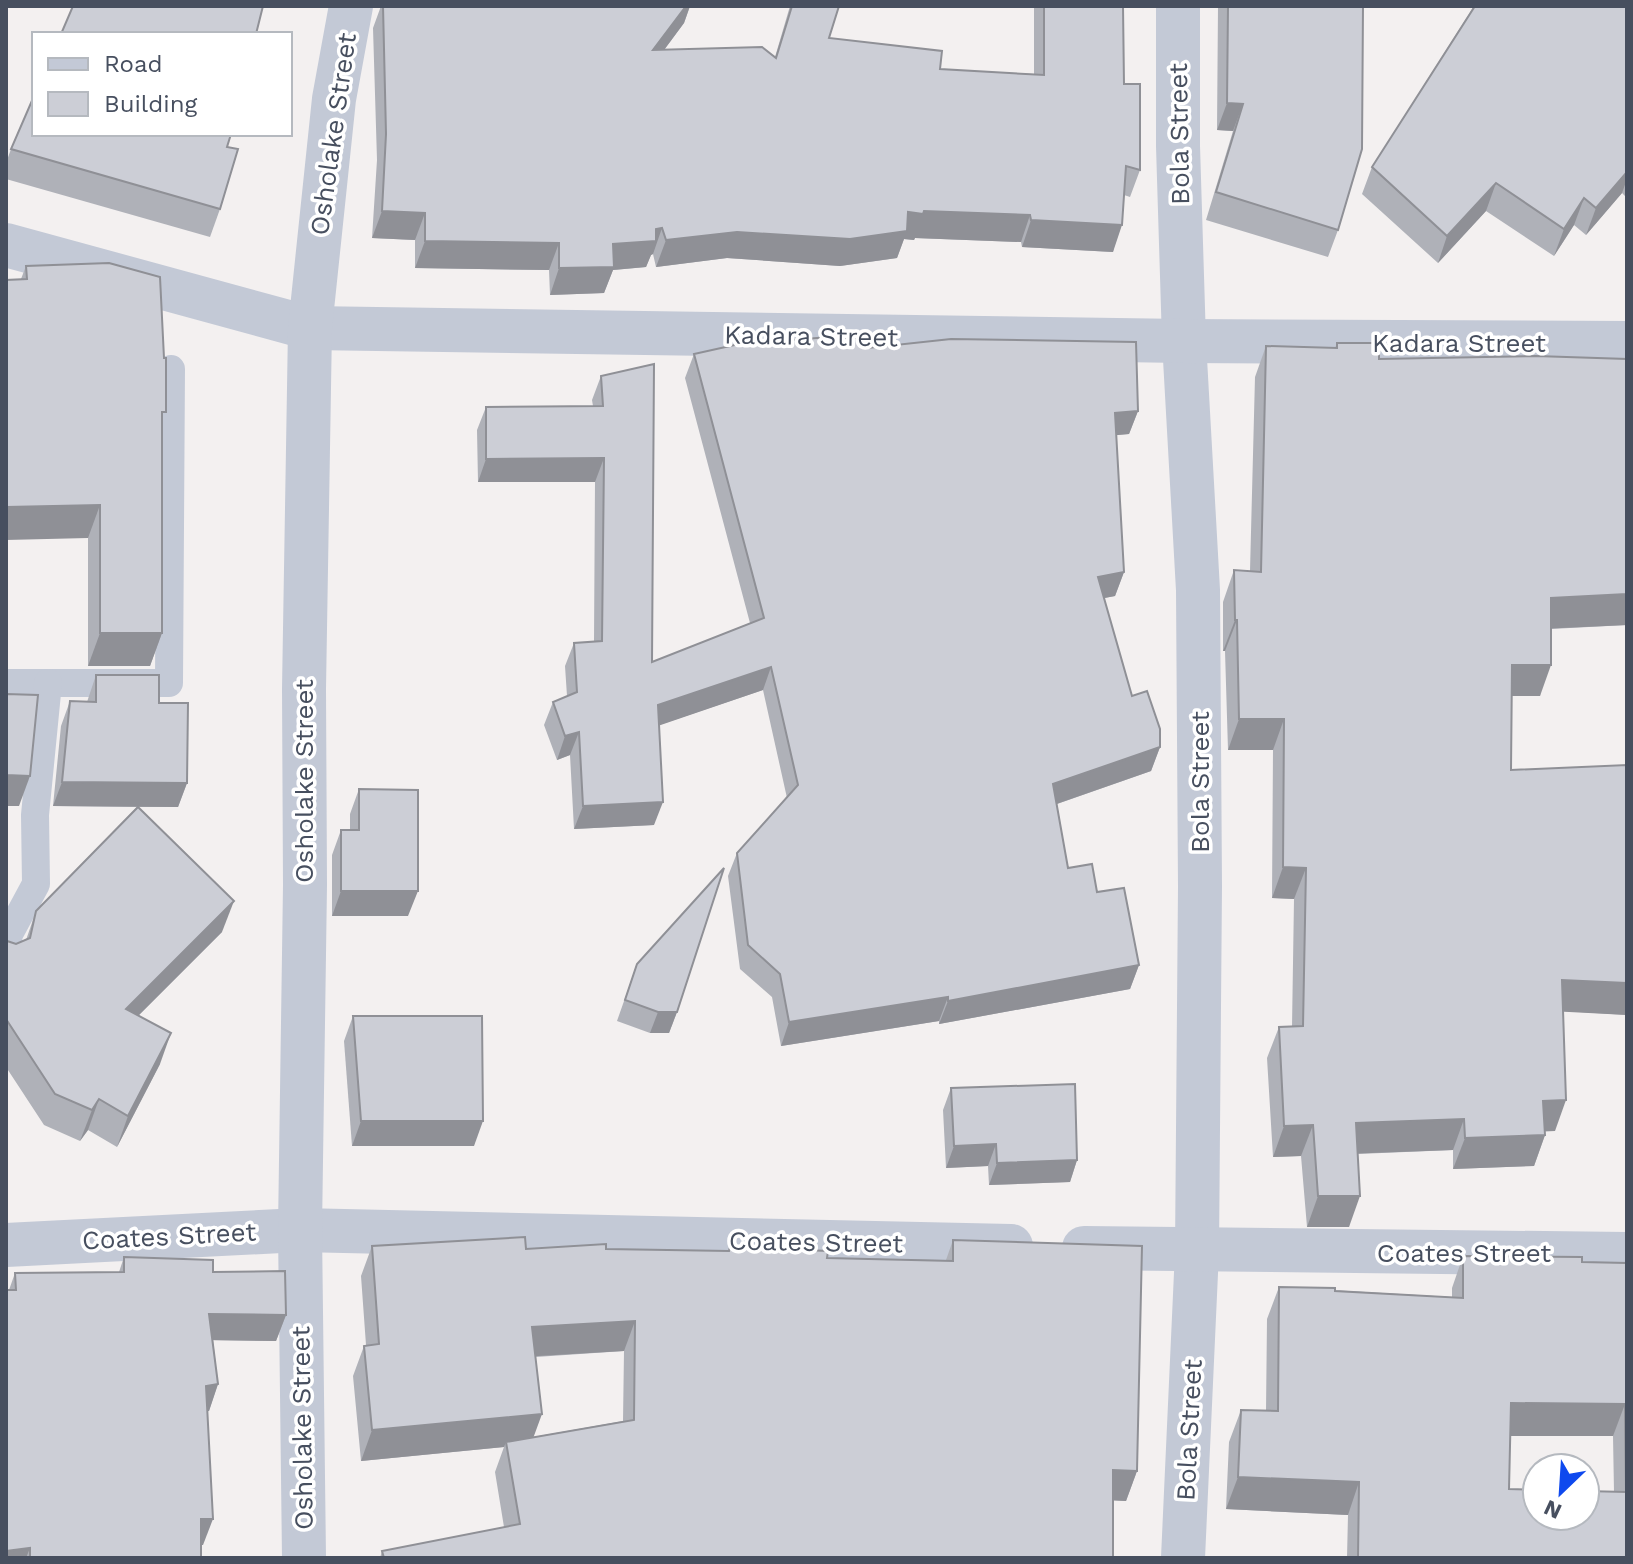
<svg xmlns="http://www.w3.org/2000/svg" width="1633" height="1564" viewBox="0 0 1633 1564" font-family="'Work Sans',sans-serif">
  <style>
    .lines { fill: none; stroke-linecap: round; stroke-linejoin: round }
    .lane { stroke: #c3c9d6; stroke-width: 28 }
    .street { stroke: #c3c9d6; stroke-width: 44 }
    .wall { fill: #afb1b8; fill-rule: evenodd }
    .shaded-wall { fill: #8f9096 }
    .building { fill: #ccced6; stroke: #8f9096; stroke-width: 2; fill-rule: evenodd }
    .labels { text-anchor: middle; stroke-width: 7; stroke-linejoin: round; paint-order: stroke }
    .street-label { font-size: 26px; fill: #474f5f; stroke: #fff }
  </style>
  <rect width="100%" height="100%" fill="#f3f0f0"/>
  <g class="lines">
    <g class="lane">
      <path d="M 6,683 L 169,683 L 171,369"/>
      <path d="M 6,958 L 9,934 L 36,884 L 35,815 L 48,683"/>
    </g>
    <g class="street">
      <path d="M 1178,6 L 1178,146 L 1184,341 L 1198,590 L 1200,886 L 1197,1251 L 1183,1558"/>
      <path d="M 6,245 L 310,328 L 1184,341 L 1627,343"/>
      <path d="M 6,1245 L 300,1230 L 1011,1246"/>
      <path d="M 1084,1248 L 1627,1254"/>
      <path d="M 304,1558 L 300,1230 L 305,885 L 304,689 L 310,328 L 334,99 L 351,6"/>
    </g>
  </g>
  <g class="wall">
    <path d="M 381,6 L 690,6 L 684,23 L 664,50 L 775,57 L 790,6 L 839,6 L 829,38 L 940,69 L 1034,74 L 1034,6 L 1123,6 L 1124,84 L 1140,170 L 1130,197 L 1124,195 L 1113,252 L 1022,247 L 1021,242 L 915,238 L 914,240 L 904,239 L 897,258 L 840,266 L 727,258 L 656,267 L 653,254 L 651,255 L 646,267 L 613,270 L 604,293 L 550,295 L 549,270 L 415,268 L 415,240 L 372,238 L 377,160 L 373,28 Z"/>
    <path d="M 1218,6 L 1363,6 L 1338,230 L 1328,257 L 1206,220 L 1233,131 L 1217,130 Z"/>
    <path d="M 1474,6 L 1627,6 L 1627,198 L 1622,193 L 1586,235 L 1574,225 L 1554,256 L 1486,211 L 1438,263 L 1362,194 L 1372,167 Z"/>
    <path d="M 227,147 L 220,209 L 210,237 L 6,179 L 6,163 L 11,149 Z"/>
    <path d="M 26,266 L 162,423 L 162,633 L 150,666 L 88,666 L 88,538 L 21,279 Z"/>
    <path d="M 1337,343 L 1379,359 L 1627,625 L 1551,629 L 1540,696 L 1512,696 L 1511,770 L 1627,765 L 1627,1015 L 1563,1011 L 1555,1131 L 1545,1131 L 1545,1135 L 1534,1166 L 1453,1169 L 1453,1150 L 1358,1154 L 1349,1227 L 1307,1227 L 1301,1156 L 1273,1157 L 1267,1058 L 1279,1027 L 1292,1027 L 1294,899 L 1272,898 L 1273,750 L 1228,750 L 1225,651 L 1223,651 L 1223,602 L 1234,570 L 1250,571 L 1255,377 L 1266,346 L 1335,348 Z"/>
    <path d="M 868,348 L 1138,411 L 1129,434 L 1116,435 L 1124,572 L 1115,596 L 1104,598 L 1132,696 L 1160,747 L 1151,771 L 1057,804 L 1068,868 L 1097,892 L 1139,965 L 1130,989 L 939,1024 L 939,1021 L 781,1046 L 772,997 L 740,969 L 728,876 L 737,853 L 787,798 L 763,690 L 659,725 L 654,825 L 574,829 L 570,755 L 557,760 L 544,725 L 553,702 L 567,696 L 565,666 L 574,643 L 594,642 L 595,482 L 478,482 L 477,430 L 486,407 L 593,406 L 592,400 L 601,376 L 652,662 L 750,623 L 685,378 L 694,354 Z"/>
    <path d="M 96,675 L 159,703 L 187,783 L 178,807 L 138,807 L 222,932 L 138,1016 L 160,1064 L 117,1147 L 88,1130 L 80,1141 L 44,1125 L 6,1067 L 6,942 L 16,944 L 26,940 L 36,911 L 137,807 L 53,806 L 61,726 L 70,701 L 87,702 Z"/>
    <path d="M 359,789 L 408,916 L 332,916 L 332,855 L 341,830 L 350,830 L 350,814 Z"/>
    <path d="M 637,964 L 677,1012 L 669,1033 L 650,1033 L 617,1021 Z"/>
    <path d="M 353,1016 L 474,1146 L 352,1146 L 344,1041 Z"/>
    <path d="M 951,1088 L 1077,1160 L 1070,1182 L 989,1185 L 988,1166 L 946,1168 L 943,1110 Z"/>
    <path d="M 953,1240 L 1137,1471 L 1126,1501 L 1113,1500 L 1113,1558 L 380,1558 L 382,1551 L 504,1527 L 495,1472 L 504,1447 L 361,1461 L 353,1376 L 364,1346 L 366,1345 L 361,1276 L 372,1246 L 728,1251 L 730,1247 L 827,1258 L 946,1260 ZM 624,1351 L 623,1421 L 533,1437 L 536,1357 Z"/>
    <path d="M 1463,1256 L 1582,1262 L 1627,1263 L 1627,1558 L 1347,1558 L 1348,1515 L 1226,1509 L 1229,1442 L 1241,1410 L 1266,1411 L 1267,1319 L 1279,1287 L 1452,1297 L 1452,1288 ZM 1510,1436 L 1613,1436 L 1614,1492 L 1509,1489 Z"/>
    <path d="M 124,1257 L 213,1272 L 286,1315 L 276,1341 L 213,1340 L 218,1384 L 209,1411 L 207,1411 L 203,1545 L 201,1545 L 201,1558 L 6,1558 L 9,1290 L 15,1273 L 119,1272 Z"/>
  </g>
  <g class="shaded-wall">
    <path d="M 686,6 L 690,6 L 684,23 L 644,77 L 653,50 Z"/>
    <path d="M 1227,103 L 1243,104 L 1233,131 L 1217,130 Z"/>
    <path d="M 1627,172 L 1627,179 L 1622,193 L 1586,235 L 1596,208 Z"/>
    <path d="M 1496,183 L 1486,211 L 1438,263 L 1447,236 Z"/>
    <path d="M 1584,198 L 1574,225 L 1554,256 L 1564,229 Z"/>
    <path d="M 382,211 L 425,213 L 415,240 L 372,238 Z"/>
    <path d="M 924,211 L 1030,215 L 1021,242 L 915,238 L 914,240 L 904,239 L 897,258 L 840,266 L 727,258 L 656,267 L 666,240 Z"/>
    <path d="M 1031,220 L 1122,225 L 1113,252 L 1022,247 Z"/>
    <path d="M 662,228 L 653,254 L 651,255 L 646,267 L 613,270 L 604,293 L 550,295 L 559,268 L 613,244 L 656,229 Z"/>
    <path d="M 425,241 L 559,243 L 549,270 L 415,268 Z"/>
    <path d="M 1138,411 L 1129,434 L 1107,436 L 1115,413 Z"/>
    <path d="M 604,458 L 595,482 L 478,482 L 486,459 Z"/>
    <path d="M 100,505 L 88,538 L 6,540 L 6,507 Z"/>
    <path d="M 1124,572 L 1115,596 L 1089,601 L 1098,577 Z"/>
    <path d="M 1627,594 L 1627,625 L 1540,629 L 1551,598 Z"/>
    <path d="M 1235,620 L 1237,620 L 1225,651 L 1223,651 Z"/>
    <path d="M 100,633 L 162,633 L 150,666 L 88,666 Z"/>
    <path d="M 1512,665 L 1551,665 L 1540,696 L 1501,696 Z"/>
    <path d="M 771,667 L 763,690 L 649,729 L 658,705 Z"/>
    <path d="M 1239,719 L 1284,719 L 1273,750 L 1228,750 Z"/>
    <path d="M 579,732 L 570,755 L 557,760 L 565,736 Z"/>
    <path d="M 1160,747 L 1151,771 L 1045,808 L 1053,784 Z"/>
    <path d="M 7,775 L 30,776 L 19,806 L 6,806 Z"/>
    <path d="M 62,782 L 187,783 L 178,807 L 53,806 Z"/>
    <path d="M 663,802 L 654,825 L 574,829 L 583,806 Z"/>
    <path d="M 1283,867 L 1306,868 L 1294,899 L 1272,898 Z"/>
    <path d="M 341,891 L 418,891 L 408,916 L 332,916 Z"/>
    <path d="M 234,901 L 222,932 L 114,1040 L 126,1009 Z"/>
    <path d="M 1139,965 L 1130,989 L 939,1024 L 948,1001 Z"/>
    <path d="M 1562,980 L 1627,983 L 1627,1015 L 1550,1011 Z"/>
    <path d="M 948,997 L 939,1021 L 781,1046 L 789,1022 Z"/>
    <path d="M 658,1012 L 677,1012 L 669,1033 L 650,1033 Z"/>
    <path d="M 171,1033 L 160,1064 L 117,1147 L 128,1116 Z"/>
    <path d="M 99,1099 L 88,1130 L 80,1141 L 92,1110 Z"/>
    <path d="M 1566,1100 L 1555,1131 L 1532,1132 L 1543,1101 Z"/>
    <path d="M 1464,1119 L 1453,1150 L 1344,1154 L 1356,1123 Z"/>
    <path d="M 361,1121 L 483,1121 L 474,1146 L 352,1146 Z"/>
    <path d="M 1313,1125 L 1301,1156 L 1273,1157 L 1284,1126 Z"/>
    <path d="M 1545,1135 L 1534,1166 L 1453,1169 L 1465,1138 Z"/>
    <path d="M 996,1144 L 988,1166 L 946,1168 L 954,1146 Z"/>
    <path d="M 1077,1160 L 1070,1182 L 989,1185 L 997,1163 Z"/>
    <path d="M 1318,1196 L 1360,1196 L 1349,1227 L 1307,1227 Z"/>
    <path d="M 209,1314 L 286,1315 L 276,1341 L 200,1340 Z"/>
    <path d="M 635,1321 L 624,1351 L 521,1357 L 532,1327 Z"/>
    <path d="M 218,1384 L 209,1411 L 197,1412 L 206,1386 Z"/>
    <path d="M 1511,1403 L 1625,1404 L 1613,1436 L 1499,1436 Z"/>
    <path d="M 542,1414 L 531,1444 L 506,1442 L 504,1447 L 361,1461 L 372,1430 Z"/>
    <path d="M 1113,1470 L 1137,1471 L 1126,1501 L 1102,1500 Z"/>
    <path d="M 1238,1477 L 1359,1482 L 1348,1515 L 1226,1509 Z"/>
    <path d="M 201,1519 L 213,1519 L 203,1545 L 191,1545 Z"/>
    <path d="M 30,1548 L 26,1558 L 6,1558 L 6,1551 Z"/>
  </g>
  <g class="building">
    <path d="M 73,6 L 263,6 L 256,34 L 61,34 Z"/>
    <path d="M 383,6 L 686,6 L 653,50 L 762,47 L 776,58 L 792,6 L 839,6 L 829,38 L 942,51 L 940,69 L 1044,75 L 1044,6 L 1123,6 L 1124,84 L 1140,84 L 1140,170 L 1126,166 L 1122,225 L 1031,220 L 1030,215 L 924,211 L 923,214 L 908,212 L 907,231 L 850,239 L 737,232 L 666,240 L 662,228 L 656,229 L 656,241 L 613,244 L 614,267 L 559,268 L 559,243 L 425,241 L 425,213 L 382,211 L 386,134 Z"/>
    <path d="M 1228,6 L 1363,6 L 1362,149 L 1338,230 L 1216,192 L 1243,104 L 1227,103 Z"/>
    <path d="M 1475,6 L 1627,6 L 1627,172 L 1596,208 L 1584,198 L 1564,229 L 1496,183 L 1447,236 L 1372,167 Z"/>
    <path d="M 34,96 L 34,134 L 231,134 L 227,147 L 238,149 L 220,209 L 11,149 Z"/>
    <path d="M 109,263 L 160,277 L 164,358 L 166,358 L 166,412 L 162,412 L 162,633 L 100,633 L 100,505 L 6,507 L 6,280 L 27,279 L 26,266 Z"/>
    <path d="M 830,337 L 866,338 L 868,348 L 951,339 L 1136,342 L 1138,411 L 1115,413 L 1124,572 L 1098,577 L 1132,696 L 1147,691 L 1160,729 L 1160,747 L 1053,784 L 1068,868 L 1092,864 L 1097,892 L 1124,888 L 1139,965 L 948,1001 L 948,997 L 789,1022 L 780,974 L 748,945 L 737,853 L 798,785 L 771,667 L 658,705 L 663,802 L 583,806 L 579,732 L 565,736 L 553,702 L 577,692 L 574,643 L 602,641 L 604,458 L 486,459 L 486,407 L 603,406 L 601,376 L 654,364 L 652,662 L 764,618 L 694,354 L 739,344 Z"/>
    <path d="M 1337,343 L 1379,343 L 1379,359 L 1536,356 L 1627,359 L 1627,594 L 1551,598 L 1551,665 L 1512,665 L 1511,770 L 1627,765 L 1627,983 L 1562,980 L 1566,1100 L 1543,1101 L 1545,1135 L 1465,1138 L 1464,1119 L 1356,1123 L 1360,1196 L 1318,1196 L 1313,1125 L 1284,1126 L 1279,1027 L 1303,1026 L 1306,868 L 1283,867 L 1284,719 L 1239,719 L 1237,620 L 1235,620 L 1234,570 L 1261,572 L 1266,346 L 1337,348 Z"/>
    <path d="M 96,675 L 159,675 L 159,703 L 188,703 L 187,783 L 62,782 L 70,701 L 96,702 Z"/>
    <path d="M 6,694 L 38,695 L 30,776 L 7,775 L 7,784 L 6,784 Z"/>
    <path d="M 359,789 L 418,790 L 418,891 L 341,891 L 341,830 L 359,830 Z"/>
    <path d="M 138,807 L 234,901 L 126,1009 L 171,1033 L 128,1116 L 99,1099 L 92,1110 L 55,1094 L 6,1019 L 6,942 L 7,941 L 16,944 L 30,938 L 36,911 Z"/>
    <path d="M 724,868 L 677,1012 L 658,1012 L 625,1000 L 637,964 Z"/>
    <path d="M 353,1016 L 482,1016 L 483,1121 L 361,1121 Z"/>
    <path d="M 1075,1084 L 1077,1160 L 997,1163 L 996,1144 L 954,1146 L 951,1088 Z"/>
    <path d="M 525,1237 L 526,1249 L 606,1244 L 606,1249 L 729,1251 L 730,1247 L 828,1251 L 827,1258 L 953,1261 L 953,1240 L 1142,1246 L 1137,1471 L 1113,1470 L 1113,1558 L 384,1558 L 382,1551 L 520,1524 L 506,1442 L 634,1420 L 635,1321 L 532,1327 L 542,1414 L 372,1430 L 364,1346 L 379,1344 L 372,1246 Z"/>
    <path d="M 1463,1256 L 1582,1257 L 1582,1262 L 1627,1263 L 1627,1558 L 1358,1558 L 1359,1482 L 1238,1477 L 1241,1410 L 1278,1411 L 1279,1287 L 1335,1288 L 1335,1291 L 1463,1298 ZM 1511,1403 L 1625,1404 L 1626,1492 L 1585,1491 L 1585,1516 L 1537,1516 L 1537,1490 L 1509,1489 Z"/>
    <path d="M 124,1257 L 213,1260 L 213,1272 L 285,1271 L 286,1315 L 209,1314 L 218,1384 L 206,1386 L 213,1519 L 201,1519 L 201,1558 L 30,1558 L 30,1548 L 6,1551 L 6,1290 L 16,1290 L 15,1273 L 124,1272 Z"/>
  </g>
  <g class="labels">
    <g class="street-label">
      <text transform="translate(333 134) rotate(-82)" y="9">Osholake Street</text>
      <text transform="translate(1179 134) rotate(-91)" y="9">Bola Street</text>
      <text transform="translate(811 336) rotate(1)" y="9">Kadara Street</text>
      <text x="1459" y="352">Kadara Street</text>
      <text transform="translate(304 781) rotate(-90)" y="9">Osholake Street</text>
      <text transform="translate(1200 782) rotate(-90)" y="9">Bola Street</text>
      <text transform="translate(169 1236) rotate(-3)" y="9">Coates Street</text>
      <text transform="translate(816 1242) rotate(1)" y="9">Coates Street</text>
      <text x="1464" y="1262">Coates Street</text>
      <text transform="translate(302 1428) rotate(-91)" y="9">Osholake Street</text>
      <text transform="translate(1189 1430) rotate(-87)" y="9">Bola Street</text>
    </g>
  </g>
  <rect width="1633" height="1564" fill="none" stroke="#474f5f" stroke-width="16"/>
  <rect x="32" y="32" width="260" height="104" fill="#ffffff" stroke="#b5b9bf" stroke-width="2"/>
  <rect x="48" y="58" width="40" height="12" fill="#c3c9d6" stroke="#b5b9bf" stroke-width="2"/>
  <text x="104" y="72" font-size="24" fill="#474f5f">Road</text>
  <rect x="48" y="92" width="40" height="24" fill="#ccced6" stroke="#b5b9bf" stroke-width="2"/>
  <text x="104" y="112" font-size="24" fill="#474f5f">Building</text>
  <g transform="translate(1561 1492) rotate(205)"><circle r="38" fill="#ffffff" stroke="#b5b9bf" stroke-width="2"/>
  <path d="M0-6L14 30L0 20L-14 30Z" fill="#0f49ee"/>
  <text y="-12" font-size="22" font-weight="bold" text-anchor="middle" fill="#474f5f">N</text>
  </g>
</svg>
